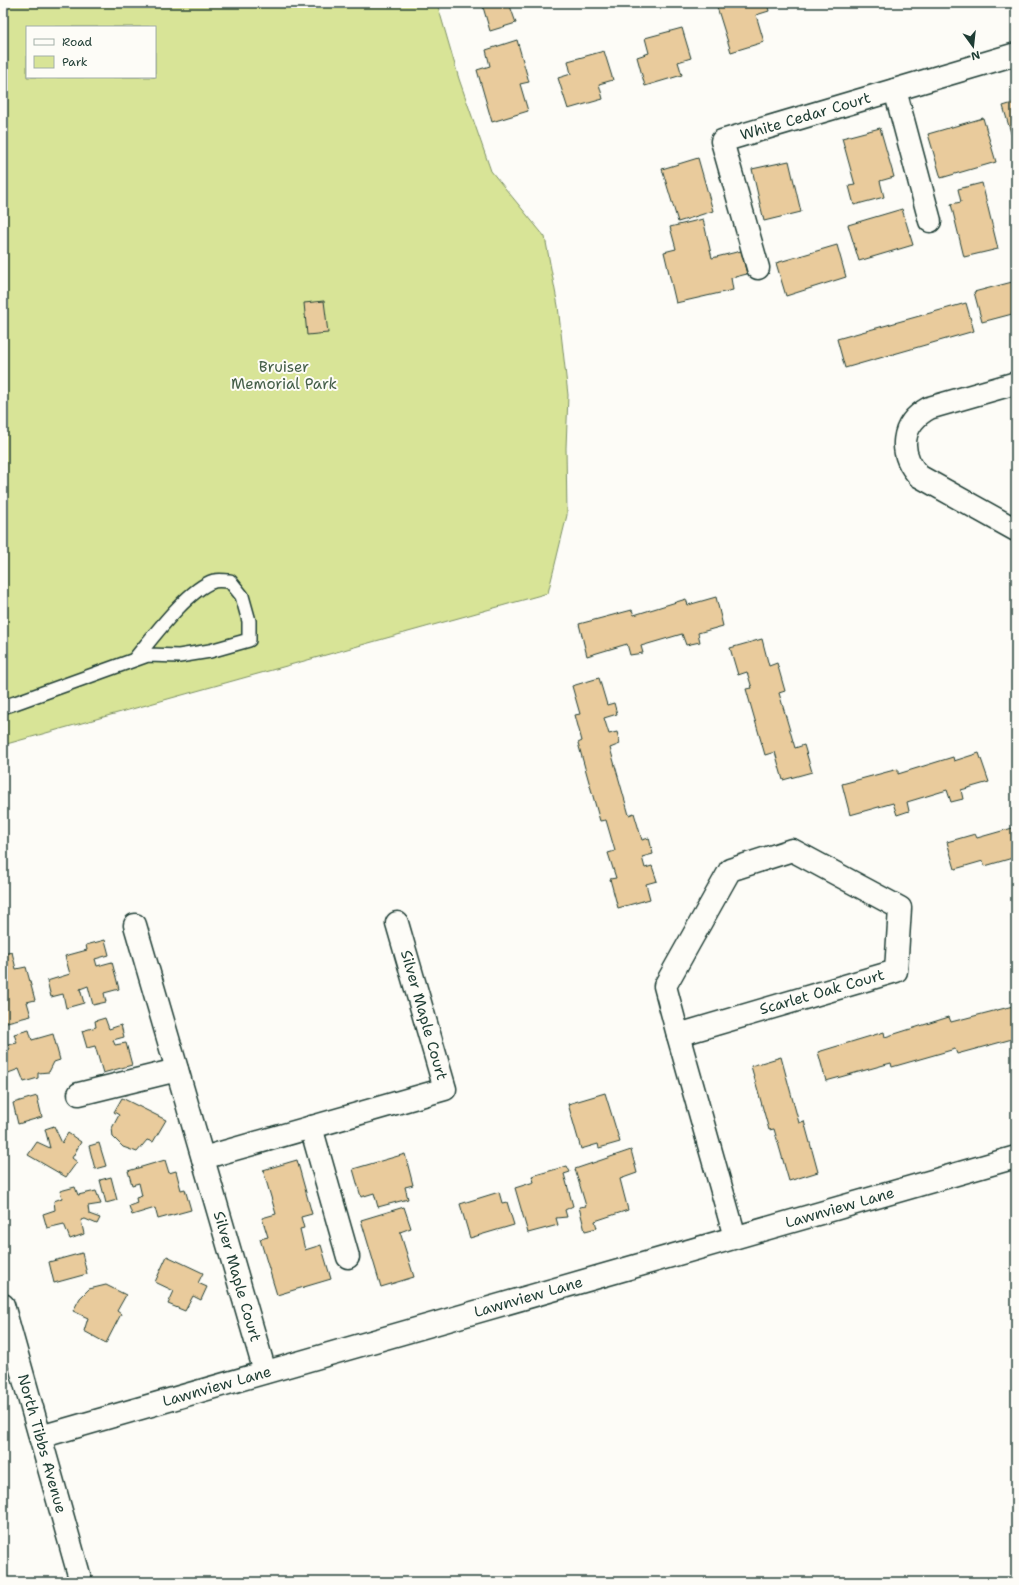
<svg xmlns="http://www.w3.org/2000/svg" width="1019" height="1585" viewBox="0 0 1019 1585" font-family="'Shantell Sans',sans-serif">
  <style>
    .green { fill: #d8e497; stroke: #7c9066; fill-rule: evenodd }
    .building { fill: #e9cb9c; stroke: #1f3d34 }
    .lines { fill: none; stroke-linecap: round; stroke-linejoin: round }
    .service-casing { stroke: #1f3d34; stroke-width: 16 }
    .minor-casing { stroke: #1f3d34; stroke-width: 25 }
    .tertiary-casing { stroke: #1f3d34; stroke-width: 25 }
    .service { stroke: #fdfcf7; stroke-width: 13 }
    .minor { stroke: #fdfcf7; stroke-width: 22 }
    .tertiary { stroke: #fdfcf7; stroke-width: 22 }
    .labels { text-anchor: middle; stroke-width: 4; stroke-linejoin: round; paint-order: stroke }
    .street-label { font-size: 15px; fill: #1f3d34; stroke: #fdfcf7 }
    .park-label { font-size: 15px; fill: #445e48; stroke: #fdfcf7 }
  </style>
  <rect width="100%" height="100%" fill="#fdfcf7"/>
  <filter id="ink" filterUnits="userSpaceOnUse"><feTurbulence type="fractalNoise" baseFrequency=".025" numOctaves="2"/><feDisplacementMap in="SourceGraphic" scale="8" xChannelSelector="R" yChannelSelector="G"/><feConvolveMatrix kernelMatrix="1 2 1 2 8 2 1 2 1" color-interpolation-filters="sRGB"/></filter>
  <g filter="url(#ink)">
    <path class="green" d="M 3,3 L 437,3 L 459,79 L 491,171 L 545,237 L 558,306 L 568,395 L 566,448 L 567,515 L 548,593 L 3,745 ZM 27,27 L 155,27 L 155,77 L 27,77 Z"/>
    <g class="building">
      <path d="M 495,3 L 509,3 L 516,23 L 490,31 L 483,7 Z"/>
      <path d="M 731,3 L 767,3 L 769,11 L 756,15 L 764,42 L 731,52 L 717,7 Z"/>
      <path d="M 682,28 L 691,58 L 678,62 L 682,75 L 645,86 L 637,57 L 649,53 L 645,38 Z"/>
      <path d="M 517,40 L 529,82 L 520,84 L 528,111 L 492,122 L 477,70 L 490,66 L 486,50 Z"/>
      <path d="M 604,51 L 613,80 L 599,84 L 603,99 L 568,109 L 558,78 L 571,74 L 568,61 Z"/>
      <path d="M 1016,102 L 1016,150 L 1003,106 Z"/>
      <path d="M 983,118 L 996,162 L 941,178 L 928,134 Z"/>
      <path d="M 880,128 L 894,177 L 880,181 L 884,197 L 854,205 L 849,186 L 855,185 L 842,138 Z"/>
      <path d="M 698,158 L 713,211 L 678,222 L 662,169 Z"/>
      <path d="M 789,161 L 801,212 L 764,221 L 752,169 Z"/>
      <path d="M 982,183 L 998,249 L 964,257 L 951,204 L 961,202 L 958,189 Z"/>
      <path d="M 902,209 L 913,245 L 859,261 L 848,225 Z"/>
      <path d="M 703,219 L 712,258 L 741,251 L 747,274 L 731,278 L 733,290 L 676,303 L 664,252 L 676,249 L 670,227 Z"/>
      <path d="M 837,245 L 846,277 L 786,296 L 776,263 Z"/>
      <path d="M 1016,281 L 1016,313 L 982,322 L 974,292 Z"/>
      <path d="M 324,301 L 328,333 L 307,335 L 304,303 Z"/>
      <path d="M 966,303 L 974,331 L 845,368 L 837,339 Z"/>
      <path d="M 716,597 L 723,626 L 698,633 L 700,642 L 686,645 L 682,634 L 641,646 L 643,653 L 630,655 L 627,644 L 587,656 L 579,624 L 632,610 L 634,615 L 686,599 L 688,605 Z"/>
      <path d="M 762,639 L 769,666 L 777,663 L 785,691 L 779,693 L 795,748 L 804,745 L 812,772 L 783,780 L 775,752 L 765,755 L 746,689 L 752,688 L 747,672 L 738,675 L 730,648 Z"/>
      <path d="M 599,678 L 607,705 L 614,703 L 617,714 L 604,718 L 609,734 L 617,732 L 620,744 L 610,748 L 629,815 L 634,813 L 642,840 L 649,838 L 653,854 L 642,857 L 645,868 L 652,866 L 657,881 L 646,884 L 650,899 L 618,908 L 610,879 L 616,878 L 608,853 L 615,851 L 606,820 L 600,821 L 578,743 L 582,741 L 575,715 L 580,714 L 572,686 Z"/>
      <path d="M 979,753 L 989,782 L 961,790 L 963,799 L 951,802 L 947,790 L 907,802 L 909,811 L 897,815 L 893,803 L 850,815 L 842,784 L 898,769 L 898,774 L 953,757 L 954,761 Z"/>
      <path d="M 1016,827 L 1016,857 L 985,866 L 983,861 L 955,869 L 947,842 L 975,834 L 977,838 Z"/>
      <path d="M 105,940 L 109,955 L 95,959 L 97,966 L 112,962 L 119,989 L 104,993 L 106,1002 L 93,1005 L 88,986 L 80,989 L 84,1003 L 66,1008 L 63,994 L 51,997 L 47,981 L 70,974 L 65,956 L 87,950 L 86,945 Z"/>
      <path d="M 12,952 L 16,969 L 26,967 L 35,1000 L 27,1002 L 31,1016 L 3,1023 L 3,954 Z"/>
      <path d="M 1013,1006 L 1016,1017 L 1016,1038 L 957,1054 L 955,1049 L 892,1067 L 891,1063 L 826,1081 L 818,1052 L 884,1032 L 885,1037 L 949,1017 L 951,1022 Z"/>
      <path d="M 105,1018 L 109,1029 L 121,1025 L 124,1037 L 113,1040 L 115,1045 L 126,1043 L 132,1065 L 103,1073 L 95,1046 L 87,1048 L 82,1031 L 96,1027 L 95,1021 Z"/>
      <path d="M 29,1030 L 32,1040 L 53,1034 L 60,1060 L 54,1062 L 49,1072 L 38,1073 L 38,1078 L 24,1082 L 19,1069 L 3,1075 L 3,1052 L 10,1049 L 8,1045 L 17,1043 L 14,1034 Z"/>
      <path d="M 781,1057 L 799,1123 L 804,1121 L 818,1172 L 789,1181 L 774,1129 L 769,1130 L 751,1066 Z"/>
      <path d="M 605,1093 L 620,1142 L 599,1148 L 598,1144 L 581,1149 L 568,1104 Z"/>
      <path d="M 37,1096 L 42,1117 L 18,1124 L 13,1103 Z"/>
      <path d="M 122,1098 L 166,1120 L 153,1142 L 147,1140 L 137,1152 L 123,1147 L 113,1137 L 112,1128 L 119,1115 L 114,1112 Z"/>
      <path d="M 54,1126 L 62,1143 L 68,1133 L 81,1142 L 72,1158 L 77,1162 L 66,1177 L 28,1155 L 37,1142 L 50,1148 L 45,1129 Z"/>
      <path d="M 99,1143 L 106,1166 L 95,1169 L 89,1146 Z"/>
      <path d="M 631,1150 L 637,1173 L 620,1179 L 628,1210 L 595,1221 L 597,1228 L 585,1231 L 579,1207 L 586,1206 L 575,1169 Z"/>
      <path d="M 405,1154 L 413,1185 L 405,1187 L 408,1199 L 378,1207 L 374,1193 L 361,1197 L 353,1169 Z"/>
      <path d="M 165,1160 L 169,1173 L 176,1171 L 181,1190 L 185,1189 L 191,1210 L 158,1219 L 155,1208 L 132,1215 L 129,1206 L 137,1203 L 136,1198 L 142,1196 L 139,1183 L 132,1185 L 128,1171 Z"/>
      <path d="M 297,1160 L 312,1214 L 301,1217 L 304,1228 L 300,1229 L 305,1250 L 321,1245 L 331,1279 L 277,1295 L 260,1239 L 268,1237 L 262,1218 L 276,1214 L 263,1170 Z"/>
      <path d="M 567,1166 L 570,1172 L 564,1174 L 573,1206 L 565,1210 L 567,1217 L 556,1218 L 558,1225 L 528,1233 L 515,1188 L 534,1182 L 532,1176 Z"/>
      <path d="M 111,1177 L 117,1200 L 106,1203 L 100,1180 Z"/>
      <path d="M 75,1187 L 78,1195 L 96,1191 L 101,1204 L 88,1206 L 89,1214 L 100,1218 L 97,1224 L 85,1219 L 81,1220 L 84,1234 L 70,1239 L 64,1224 L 47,1228 L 43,1214 L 55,1210 L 54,1201 L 62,1198 L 60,1191 Z"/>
      <path d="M 499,1192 L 502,1203 L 507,1202 L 514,1225 L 470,1238 L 460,1204 Z"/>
      <path d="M 404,1207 L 411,1228 L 400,1232 L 414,1277 L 381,1287 L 361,1220 Z"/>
      <path d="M 82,1253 L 87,1274 L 54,1283 L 49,1262 Z"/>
      <path d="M 167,1256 L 203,1273 L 198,1283 L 207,1287 L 201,1300 L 193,1296 L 185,1311 L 168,1304 L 174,1291 L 155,1282 Z"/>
      <path d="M 106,1285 L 126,1295 L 117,1311 L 121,1314 L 106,1343 L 84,1331 L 88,1318 L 73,1311 L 80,1298 L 89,1289 Z"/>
    </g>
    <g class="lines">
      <defs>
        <path id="service" d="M 3,707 L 15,703 L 148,655 L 179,656 L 210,651 L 249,640 L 249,621 L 242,596 L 230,581 C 225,581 219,580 214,581 C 188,589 152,638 134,660"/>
        <g id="minor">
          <path d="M 895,90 L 930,221"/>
          <path id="s1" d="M 758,268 L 722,141 L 1016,54"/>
          <path d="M 1016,383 L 929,408 C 900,424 898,453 919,476 L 1016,530"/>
          <path d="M 792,850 L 900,908 L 896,971 L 678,1035 L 665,986 L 730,870 Z"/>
          <path id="s2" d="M 135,925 L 265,1372"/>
          <path d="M 678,1035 L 735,1237"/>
          <path d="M 79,1094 L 177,1070"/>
          <path d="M 311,1127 L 348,1257"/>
          <path d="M 203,1158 L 445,1089 L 397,923"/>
          <path id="s3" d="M 40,1437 L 1016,1157"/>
        </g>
        <g id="tertiary">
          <path id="s4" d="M 3,1305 L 81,1582"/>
        </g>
      </defs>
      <use href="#service" class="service-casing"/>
      <use href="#minor" class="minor-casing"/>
      <use href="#tertiary" class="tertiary-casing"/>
      <use href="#service" class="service"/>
      <use href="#minor" class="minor"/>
      <use href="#tertiary" class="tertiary"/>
    </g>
  </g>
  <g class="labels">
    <g class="street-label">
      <text dy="5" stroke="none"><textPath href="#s1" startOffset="219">White Cedar Court</textPath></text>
      <text transform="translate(822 992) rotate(-16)" y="5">Scarlet Oak Court</text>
      <text transform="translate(424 1015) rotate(74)" y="5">Silver Maple Court</text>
      <text dy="5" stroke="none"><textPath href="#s3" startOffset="832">Lawnview Lane</textPath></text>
      <text dy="5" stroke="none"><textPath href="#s2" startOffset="366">Silver Maple Court</textPath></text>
      <text dy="5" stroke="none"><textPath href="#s3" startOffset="508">Lawnview Lane</textPath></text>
      <text dy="5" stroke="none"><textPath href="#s3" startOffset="184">Lawnview Lane</textPath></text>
      <text dy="5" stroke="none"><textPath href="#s4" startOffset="144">North Tibbs Avenue</textPath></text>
    </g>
    <g class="park-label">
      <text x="284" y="372">Bruiser<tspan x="284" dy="17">Memorial Park</tspan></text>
    </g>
  </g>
  <rect width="1019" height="1585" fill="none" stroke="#fdfcf7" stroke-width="16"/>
  <rect x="8" y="8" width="1003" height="1569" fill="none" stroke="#1f3d34" stroke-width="1.5" filter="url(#ink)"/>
  <rect x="26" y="26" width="130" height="52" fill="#fdfcf7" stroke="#a4b0a9"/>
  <rect x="34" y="39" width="20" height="6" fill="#fdfcf7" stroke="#a4b0a9"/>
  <text x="62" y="46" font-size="12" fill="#1f3d34">Road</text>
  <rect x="34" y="56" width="20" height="12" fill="#d8e497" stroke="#a4b0a9"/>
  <text x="62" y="66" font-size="12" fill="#1f3d34">Park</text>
  <g transform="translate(973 46) rotate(165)" stroke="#fdfcf7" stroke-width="3" paint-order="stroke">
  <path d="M0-3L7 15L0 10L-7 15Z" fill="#1f3d34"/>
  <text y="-6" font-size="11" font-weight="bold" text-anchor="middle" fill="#1f3d34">N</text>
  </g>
</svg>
